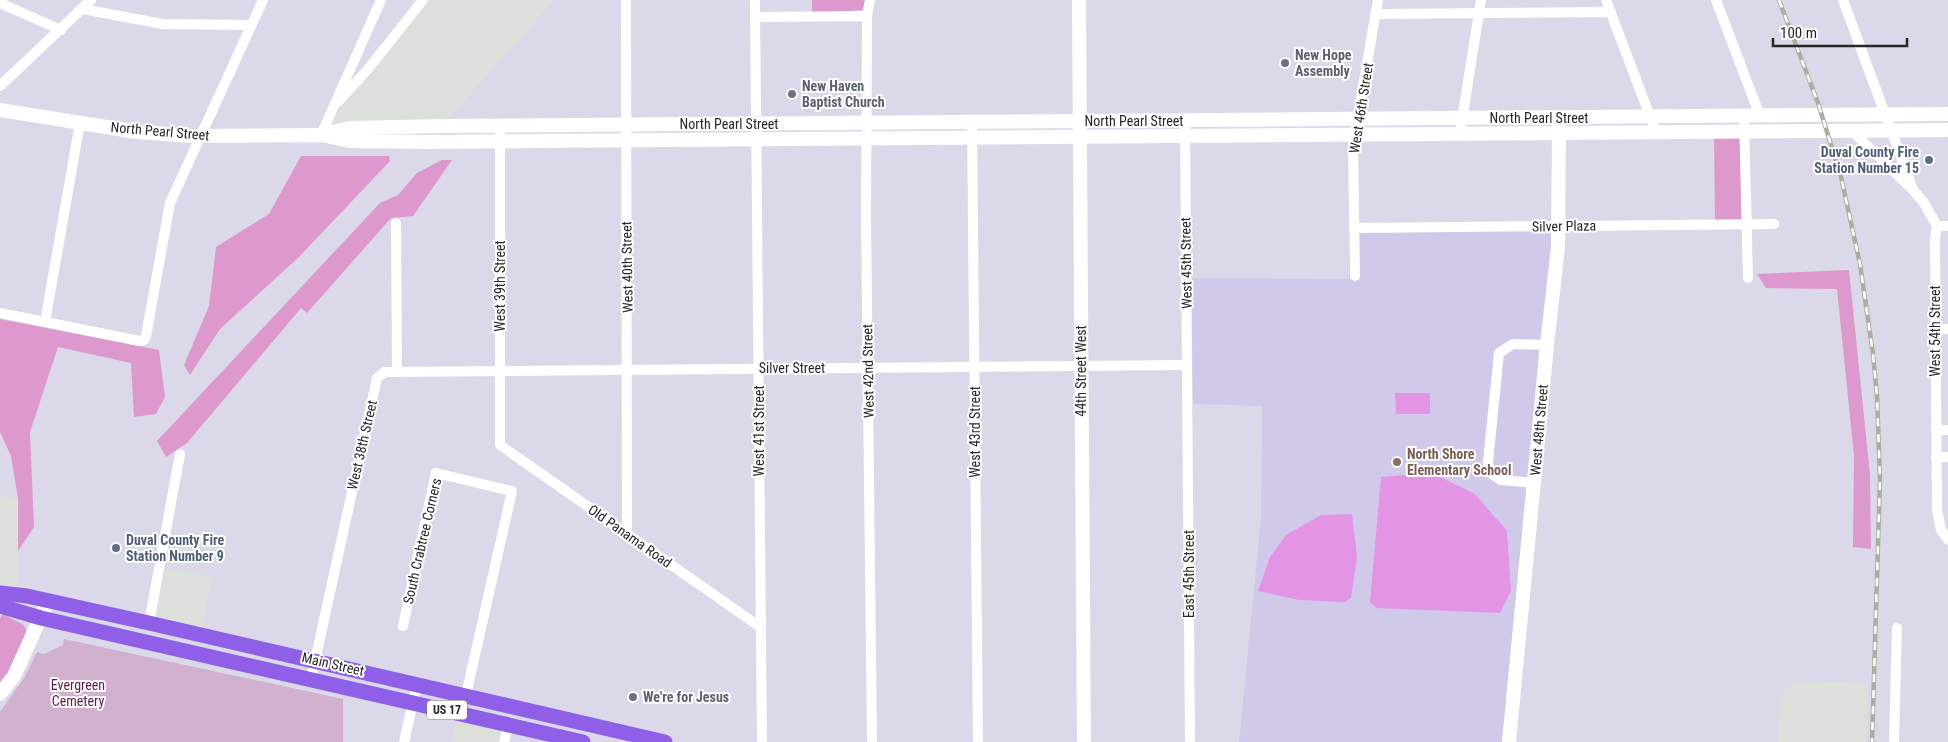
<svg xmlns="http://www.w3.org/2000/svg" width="1948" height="742" viewBox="0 0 1948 742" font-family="'Roboto Condensed',sans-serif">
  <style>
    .industrial { fill: #dbe1da }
    .education { fill: #d1c9ea }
    .green { fill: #dd98cd }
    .cemetery { fill: #d2b1cf }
    .pitch { fill: #e494e4 }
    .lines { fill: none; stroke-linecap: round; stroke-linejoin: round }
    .street { stroke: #fff; stroke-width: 10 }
    .secondary { stroke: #fff; stroke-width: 14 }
    .primary { stroke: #8f5fe8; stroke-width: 15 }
    .rail-casing { stroke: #a8b19d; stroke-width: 4.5 }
    .rail { stroke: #fff; stroke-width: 2.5; stroke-dasharray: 8; stroke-linecap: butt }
    .worship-dot { fill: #6b7280; stroke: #fff; stroke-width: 2 }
    .service-dot { fill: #5c6f8a; stroke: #fff; stroke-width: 2 }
    .education-dot { fill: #8d6e63; stroke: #fff; stroke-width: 2 }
    .labels { text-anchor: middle; stroke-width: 4; stroke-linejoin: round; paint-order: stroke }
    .shield { fill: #fff; stroke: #686868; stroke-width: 1 }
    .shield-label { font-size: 12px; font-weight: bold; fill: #272727 }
    .worship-label { font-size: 14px; font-weight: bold; fill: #5b616d; stroke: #fff; text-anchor: start }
    .street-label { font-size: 14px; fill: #272727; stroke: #fff }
    .service-label { font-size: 14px; font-weight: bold; fill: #4e5e75; stroke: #fff; text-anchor: end }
    .education-label { font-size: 14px; font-weight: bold; fill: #785e54; stroke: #fff; text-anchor: start }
    .park-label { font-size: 14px; fill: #5e1d46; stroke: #fff }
  </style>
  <rect width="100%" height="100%" fill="#dbd9e9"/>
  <g class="industrial">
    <path d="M 428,0 L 554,0 L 445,122 L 328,125 Z"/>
    <path d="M 0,496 L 18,498 L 18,586 L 0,584 Z"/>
    <path d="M 165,568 L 212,577 L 202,627 L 155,617 Z"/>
    <path d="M 1796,681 L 1868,683 L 1866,742 L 1777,742 L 1781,695 Z"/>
    <path d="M 457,719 L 501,729 L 498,742 L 452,742 Z"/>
  </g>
  <path class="education" d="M 1555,231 L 1504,742 L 1239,742 L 1261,518 L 1262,406 L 1193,404 L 1191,278 L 1349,279 L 1349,233 Z"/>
  <g class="green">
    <path d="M 812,0 L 866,0 L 866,10 L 812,13 Z"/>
    <path d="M 1714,136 L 1740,136 L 1743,220 L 1715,220 Z"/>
    <path d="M 301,156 L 389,156 L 390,161 L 298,258 L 220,329 L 190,375 L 184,365 L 209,306 L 216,247 L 269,214 Z"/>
    <path d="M 442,160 L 452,160 L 413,216 L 391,218 L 307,313 L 301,308 L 187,443 L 166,457 L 157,441 L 380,203 L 398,195 L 417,173 Z"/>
    <path d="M 1849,270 L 1870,475 L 1871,549 L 1853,547 L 1854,456 L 1837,289 L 1766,288 L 1757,274 Z"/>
    <path d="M 0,319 L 159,350 L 165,397 L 156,414 L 134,417 L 131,363 L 58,347 L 30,432 L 34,527 L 18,551 L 18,498 L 11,456 L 0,432 Z"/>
    <path d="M 3,614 L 24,625 L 26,630 L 25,643 L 0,687 L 0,618 Z"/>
  </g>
  <path class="cemetery" d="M 64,639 L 343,699 L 343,742 L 0,742 L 0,712 L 24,678 L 37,652 L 44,654 L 63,645 Z"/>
  <g class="pitch">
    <path d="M 1395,393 L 1430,393 L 1430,414 L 1396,414 Z"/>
    <path d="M 1432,473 L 1475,494 L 1507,531 L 1511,591 L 1500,613 L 1377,608 L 1370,602 L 1381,477 Z"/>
    <path d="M 1352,514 L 1357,557 L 1351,598 L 1345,602 L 1299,600 L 1258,591 L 1270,557 L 1286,535 L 1321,515 Z"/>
  </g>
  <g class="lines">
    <g class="street">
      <path d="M 626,0 L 627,533"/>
      <path d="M 755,0 L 762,742"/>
      <path d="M 870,0 L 867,16 L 866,218 L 872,742"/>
      <path d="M 1606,0 L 1656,132"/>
      <path d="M 1716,0 L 1760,116"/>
      <path d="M 1843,0 L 1912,187"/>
      <path d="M 0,3 L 61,30"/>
      <path d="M 83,9 L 162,24 L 251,25"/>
      <path d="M 1376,14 L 1611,12"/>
      <path d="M 755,17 L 867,16"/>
      <path d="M 0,86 L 91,0"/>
      <path d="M 338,102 L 368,69 L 423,0"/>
      <path d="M 1744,116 L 1748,278"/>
      <path d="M 1185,120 L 1190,742"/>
      <path d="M 972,122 L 978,742"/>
      <path d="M 500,126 L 500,445 L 760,627"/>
      <path d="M 1852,131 L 1914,191 L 1924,203 L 1937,226 L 1935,238 L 1937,509 L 1941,530 L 1948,540"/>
      <path d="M 1460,133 L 1481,0"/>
      <path d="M 321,135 L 381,0"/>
      <path d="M 396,223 L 397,371"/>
      <path d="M 1937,226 L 1948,226"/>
      <path d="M 1354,228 L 1774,224"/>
      <path d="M 1355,276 L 1353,145 L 1378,0"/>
      <path d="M 0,313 L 140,341 L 144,340 L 146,336 L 170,203 L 263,0"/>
      <path d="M 45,322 L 80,123"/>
      <path d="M 1935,329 L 1948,329"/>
      <path d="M 1936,430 L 1948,430"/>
      <path d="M 1936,457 L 1948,457"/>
      <path d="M 1535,483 L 1501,480 L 1490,473 L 1488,462 L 1499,353 L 1513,344 L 1547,345"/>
      <path d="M 149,623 L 180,454"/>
      <path d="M 403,626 L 436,473 L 512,491 L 466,695"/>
      <path d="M 311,679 L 377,378 L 385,372 L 1187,365"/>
      <path d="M 404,742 L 417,684"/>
      <path d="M 504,742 L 508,725"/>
      <path d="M 1894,742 L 1897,628"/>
    </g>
    <g class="secondary">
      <path d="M 1079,0 L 1084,742"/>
      <path d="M 0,110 L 137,132 L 190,136 L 321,135 L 350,141 L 426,142 L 1948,130"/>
      <path d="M 325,134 L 350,128 L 445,126 L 1948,114"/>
      <path d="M 0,694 L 14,676 L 48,601"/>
      <path d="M 1509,742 L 1547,345 L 1558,247 L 1559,125"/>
    </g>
    <g class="primary">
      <path d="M 0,593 L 27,596 L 149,623 L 665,742"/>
      <path d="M 0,606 L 41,618 L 583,742"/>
    </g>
    <defs>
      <path id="rail" d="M 1779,0 L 1818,103 L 1841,177 L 1860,264 L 1873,354 L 1877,396 L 1880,479 L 1872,742"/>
    </defs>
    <use href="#rail" class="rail-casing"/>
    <use href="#rail" class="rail"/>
  </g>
  <g class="worship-dot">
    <circle cx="1285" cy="63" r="5"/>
    <circle cx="792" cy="94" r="5"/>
    <circle cx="633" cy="697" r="5"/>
  </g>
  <g class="service-dot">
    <circle cx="1929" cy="160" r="5"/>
    <circle cx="116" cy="548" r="5"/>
  </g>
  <circle class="education-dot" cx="1397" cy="462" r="5"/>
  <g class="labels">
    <rect class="shield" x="427" y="700.5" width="40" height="19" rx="4"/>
    <g class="shield-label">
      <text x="447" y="714">US 17</text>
    </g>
    <g class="worship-label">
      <text x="1295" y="60">New Hope<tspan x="1295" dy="16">Assembly</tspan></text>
      <text x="802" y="91">New Haven<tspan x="802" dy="16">Baptist Church</tspan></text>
      <text x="643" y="702">We're for Jesus</text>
    </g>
    <g class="street-label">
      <text transform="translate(1361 108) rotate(-81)" y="5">West 46th Street</text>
      <text x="1539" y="123">North Pearl Street</text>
      <text x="1134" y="126">North Pearl Street</text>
      <text x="729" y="129">North Pearl Street</text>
      <text transform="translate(160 131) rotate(5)" y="5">North Pearl Street</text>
      <text transform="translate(1564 226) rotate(-1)" y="5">Silver Plaza</text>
      <text transform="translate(1186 263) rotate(-91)" y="5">West 45th Street</text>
      <text transform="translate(627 267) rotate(-91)" y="5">West 40th Street</text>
      <text transform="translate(500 286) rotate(-90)" y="5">West 39th Street</text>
      <text transform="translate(1935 331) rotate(-90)" y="5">West 54th Street</text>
      <text x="792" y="373">Silver Street</text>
      <text transform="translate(868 371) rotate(-91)" y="5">West 42nd Street</text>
      <text transform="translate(1081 371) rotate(-90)" y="5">44th Street West</text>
      <text transform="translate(1539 430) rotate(-85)" y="5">West 48th Street</text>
      <text transform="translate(759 431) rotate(-90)" y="5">West 41st Street</text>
      <text transform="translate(975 432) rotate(-90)" y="5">West 43rd Street</text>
      <text transform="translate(362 445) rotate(-77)" y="5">West 38th Street</text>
      <text transform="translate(630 536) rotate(35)" y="5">Old Panama Road</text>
      <text transform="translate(422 541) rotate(-77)" y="5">South Crabtree Corners</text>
      <text transform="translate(1189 574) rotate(-90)" y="5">East 45th Street</text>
      <text transform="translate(333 664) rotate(13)" y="5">Main Street</text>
    </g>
    <g class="service-label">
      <text x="1919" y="157">Duval County Fire<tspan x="1919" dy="16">Station Number 15</tspan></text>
      <text x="126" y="545" text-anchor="start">Duval County Fire<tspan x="126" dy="16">Station Number 9</tspan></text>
    </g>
    <g class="education-label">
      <text x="1407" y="459">North Shore<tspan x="1407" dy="16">Elementary School</tspan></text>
    </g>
    <g class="park-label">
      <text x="78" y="690">Evergreen<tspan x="78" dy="16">Cemetery</tspan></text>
    </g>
  </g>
  <path d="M1773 38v8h134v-8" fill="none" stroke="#272727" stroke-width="2.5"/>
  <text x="1780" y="38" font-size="15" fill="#272727" stroke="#ffffff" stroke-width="4" paint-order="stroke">100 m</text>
</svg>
